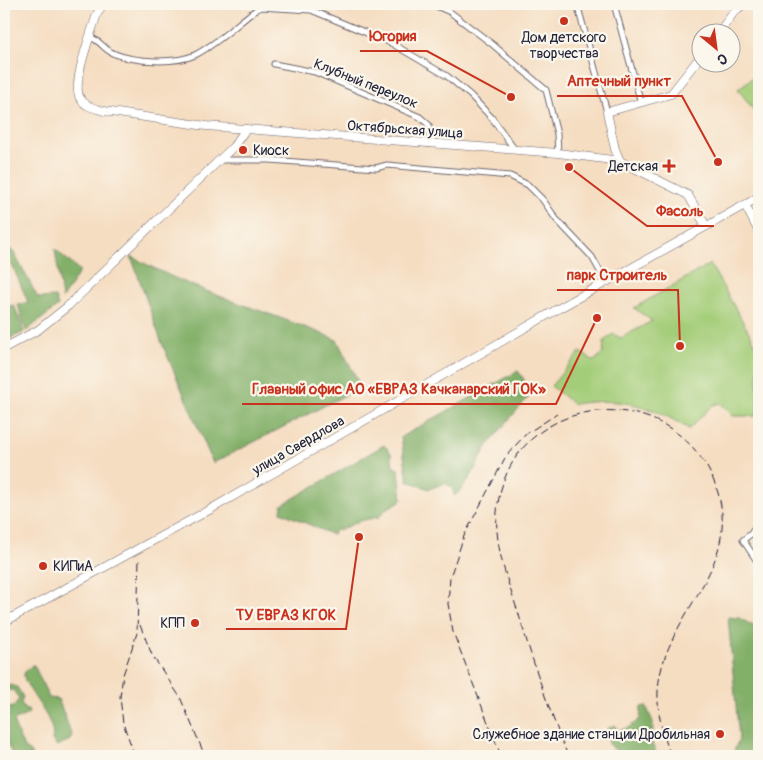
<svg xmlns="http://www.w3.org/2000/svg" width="763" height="760" viewBox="0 0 763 760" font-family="Pangolin,sans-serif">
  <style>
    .green { fill: #a4cd79; stroke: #63785a }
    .forest { fill: #83b069; stroke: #526952 }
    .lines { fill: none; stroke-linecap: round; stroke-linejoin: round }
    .street-casing { stroke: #6c636a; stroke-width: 7 }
    .secondary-casing { stroke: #6c636a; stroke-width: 9 }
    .street { stroke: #fff; stroke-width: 5 }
    .secondary { stroke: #fff; stroke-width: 8 }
    .rail { stroke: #22223b; stroke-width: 1; stroke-dasharray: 8 4; stroke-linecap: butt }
    .poi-dot { fill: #c8321e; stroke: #fbf7ec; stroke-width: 2 }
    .labels { text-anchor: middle; stroke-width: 4.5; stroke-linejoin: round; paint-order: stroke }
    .poi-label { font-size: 14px; fill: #22223b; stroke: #fbf7ec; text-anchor: end }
    .street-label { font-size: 14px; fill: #22223b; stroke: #fbf7ec }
    .leader { fill: none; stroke: #c8321e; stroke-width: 2 }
    .callout-dot { fill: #c8321e; stroke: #fbf7ec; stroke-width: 2 }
    .callout-label { font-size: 15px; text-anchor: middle; font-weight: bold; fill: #c8321e; stroke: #fbf7ec; stroke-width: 4.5; stroke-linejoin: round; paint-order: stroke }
  </style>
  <rect width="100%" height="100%" fill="#fbf7ec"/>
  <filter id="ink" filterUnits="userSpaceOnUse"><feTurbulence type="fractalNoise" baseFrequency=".02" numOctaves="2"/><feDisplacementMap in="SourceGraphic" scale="10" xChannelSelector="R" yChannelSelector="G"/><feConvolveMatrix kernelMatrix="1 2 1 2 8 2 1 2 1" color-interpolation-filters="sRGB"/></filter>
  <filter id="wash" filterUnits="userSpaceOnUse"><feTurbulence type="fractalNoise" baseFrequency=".0096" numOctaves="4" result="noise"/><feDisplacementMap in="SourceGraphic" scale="20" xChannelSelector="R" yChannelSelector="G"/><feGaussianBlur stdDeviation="1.12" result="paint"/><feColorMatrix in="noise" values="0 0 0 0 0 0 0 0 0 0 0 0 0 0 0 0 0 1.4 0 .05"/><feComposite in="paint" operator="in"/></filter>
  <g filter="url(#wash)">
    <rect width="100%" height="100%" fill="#f5ddc1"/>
    <g class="green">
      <path d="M 759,72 L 759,117 L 738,89 Z"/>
      <path d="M 710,264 L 759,350 L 757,416 L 733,416 L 720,403 L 713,405 L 689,429 C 650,404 619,397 573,404 L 551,386 L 580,352 L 594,361 L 603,353 L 604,341 L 613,334 L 621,338 L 652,321 L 634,308 Z"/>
    </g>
    <g class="forest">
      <path d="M 4,242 L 14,253 L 38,298 L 55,297 L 58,306 L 26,331 L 18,305 L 28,302 L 4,246 Z"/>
      <path d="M 55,249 L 80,271 L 62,299 Z"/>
      <path d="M 131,256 C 196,293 269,311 337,340 L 361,387 L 213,463 L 161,341 Z"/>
      <path d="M 14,305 L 24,332 L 4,341 L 4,307 Z"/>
      <path d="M 518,371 L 533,392 C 517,410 501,428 487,447 C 476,464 471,483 454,496 L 452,487 L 445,483 L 429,489 L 408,481 L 401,437 Z"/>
      <path d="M 384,445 L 391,453 L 393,466 L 399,470 L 402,500 L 386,509 L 379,517 L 359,521 L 340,530 L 335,530 L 333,535 L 281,512 L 282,505 Z"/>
      <path d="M 728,617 L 739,618 L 759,629 L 759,756 L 722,756 L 733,753 L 739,739 Z"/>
      <path d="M 32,665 L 34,665 L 49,698 L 58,699 L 72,735 L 70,740 L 57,746 L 52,740 C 58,720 22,687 24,674 C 25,671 29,668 32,665 Z"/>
      <path d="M 10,685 L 17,687 L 23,697 L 21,703 L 25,710 L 29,710 L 28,714 L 15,720 L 14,724 L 24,748 L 30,752 L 32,756 L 13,756 L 4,736 L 4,706 L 12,708 L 19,699 L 13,690 L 4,691 L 4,687 Z"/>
      <path d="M 646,706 L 653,722 L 652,744 L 658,756 L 623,756 L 609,745 L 608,728 L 615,725 L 618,731 L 630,727 L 640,719 L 641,707 Z"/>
    </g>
  </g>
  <g filter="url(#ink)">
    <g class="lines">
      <defs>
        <g id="street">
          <path d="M 432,4 L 450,12 L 492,44 L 546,90 L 557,134 L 558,153"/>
          <path d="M 577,4 L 607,112"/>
          <path d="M 614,4 L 641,103"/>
          <path d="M 90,37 C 101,41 105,51 115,54 C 135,62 175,64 195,55 C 219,43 238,22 260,7 L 311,10 L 391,43 L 447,76 L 470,95 L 492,118 L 515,150"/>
          <path d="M 274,64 L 315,72 L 420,117 L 429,125 L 429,144"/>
          <path d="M 220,160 L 270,160 L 376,168 L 387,165 L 510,176 L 528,185 L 543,200 L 556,219 L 592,257 L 606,282"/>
          <path d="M 759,520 L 751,534 L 743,540 L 759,564"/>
        </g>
        <g id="secondary">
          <path d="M 103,4 L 97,14 C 92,31 71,84 80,98 C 85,107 95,108 104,111 L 206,126 L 558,153 L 620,161 L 688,195 L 706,226"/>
          <path d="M 719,32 L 734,12 L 744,4"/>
          <path d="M 620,161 L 615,149 L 607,112 L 671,94 L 700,57"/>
          <path d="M 745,205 L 759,232"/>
          <path d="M 4,348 L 38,330 L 68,306 L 233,147 L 246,129"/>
          <path d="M 4,622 L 211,509 L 563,306 L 759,197"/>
        </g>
      </defs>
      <use href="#street" class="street-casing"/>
      <use href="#secondary" class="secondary-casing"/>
      <use href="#street" class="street"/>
      <use href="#secondary" class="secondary"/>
      <g class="rail">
        <path d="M 140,625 L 152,655 L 180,697 L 205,756"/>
        <path d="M 135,756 L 123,723 L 120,697 L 123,675 L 137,633 L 139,559"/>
        <path d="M 501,756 L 453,632 L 448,604 L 450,577 L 464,536 L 506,456 L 526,434 L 557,414"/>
        <path d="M 568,756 C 549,710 533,663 519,615 C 507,579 492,542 498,503 C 516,391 669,378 713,479 C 749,563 670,607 659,681 C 655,708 662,732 671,756"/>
      </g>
    </g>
  </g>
  <g class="poi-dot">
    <circle cx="564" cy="21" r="5"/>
    <circle cx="243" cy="150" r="5"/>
    <path d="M666.5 158.5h5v5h5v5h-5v5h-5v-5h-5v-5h5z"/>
    <circle cx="43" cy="566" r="5"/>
    <circle cx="195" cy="623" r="5"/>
    <circle cx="720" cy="734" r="5"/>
  </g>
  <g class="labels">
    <g class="poi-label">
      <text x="564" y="42" text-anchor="middle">Дом детского<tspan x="564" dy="16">творчества</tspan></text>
      <text x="253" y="155" text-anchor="start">Киоск</text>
      <text x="658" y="171">Детская</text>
      <text x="53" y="571" text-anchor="start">КИПиА</text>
      <text x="185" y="628">КПП</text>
      <text x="710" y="739">Служебное здание станции Дробильная</text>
    </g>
    <g class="street-label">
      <text transform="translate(366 83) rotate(22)" y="5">Клубный переулок</text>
      <text transform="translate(405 129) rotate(4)" y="5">Октябрьская улица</text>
      <text transform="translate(298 445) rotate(-30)" y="5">улица Свердлова</text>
    </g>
  </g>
  <path class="leader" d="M511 97L427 51H360M718 162L682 96H557M569 167L647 226H714M680 346L678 290H557M597 318L556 404H242M359 537L346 629H226"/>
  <g class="callout-dot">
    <circle cx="511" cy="97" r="5"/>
    <circle cx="718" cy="162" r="5"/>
    <circle cx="569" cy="167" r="5"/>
    <circle cx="680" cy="346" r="5"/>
    <circle cx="597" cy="318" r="5"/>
    <circle cx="359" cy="537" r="5"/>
  </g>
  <g class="callout-label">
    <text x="393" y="41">Югория</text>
    <text x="619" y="86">Аптечный пункт</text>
    <text x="680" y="216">Фасоль</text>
    <text x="617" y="280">парк Строитель</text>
    <text x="399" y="394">Главный офис АО «ЕВРАЗ Качканарский ГОК»</text>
    <text x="286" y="620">ТУ ЕВРАЗ КГОК</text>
  </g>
  <rect width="763" height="760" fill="none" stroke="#fbf7ec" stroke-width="20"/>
  <g transform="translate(716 48) rotate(151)"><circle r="24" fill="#fbf7ec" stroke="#a4a2a5"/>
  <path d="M0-4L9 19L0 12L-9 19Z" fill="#c8321e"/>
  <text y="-8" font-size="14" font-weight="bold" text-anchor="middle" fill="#22223b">С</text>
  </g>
</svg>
